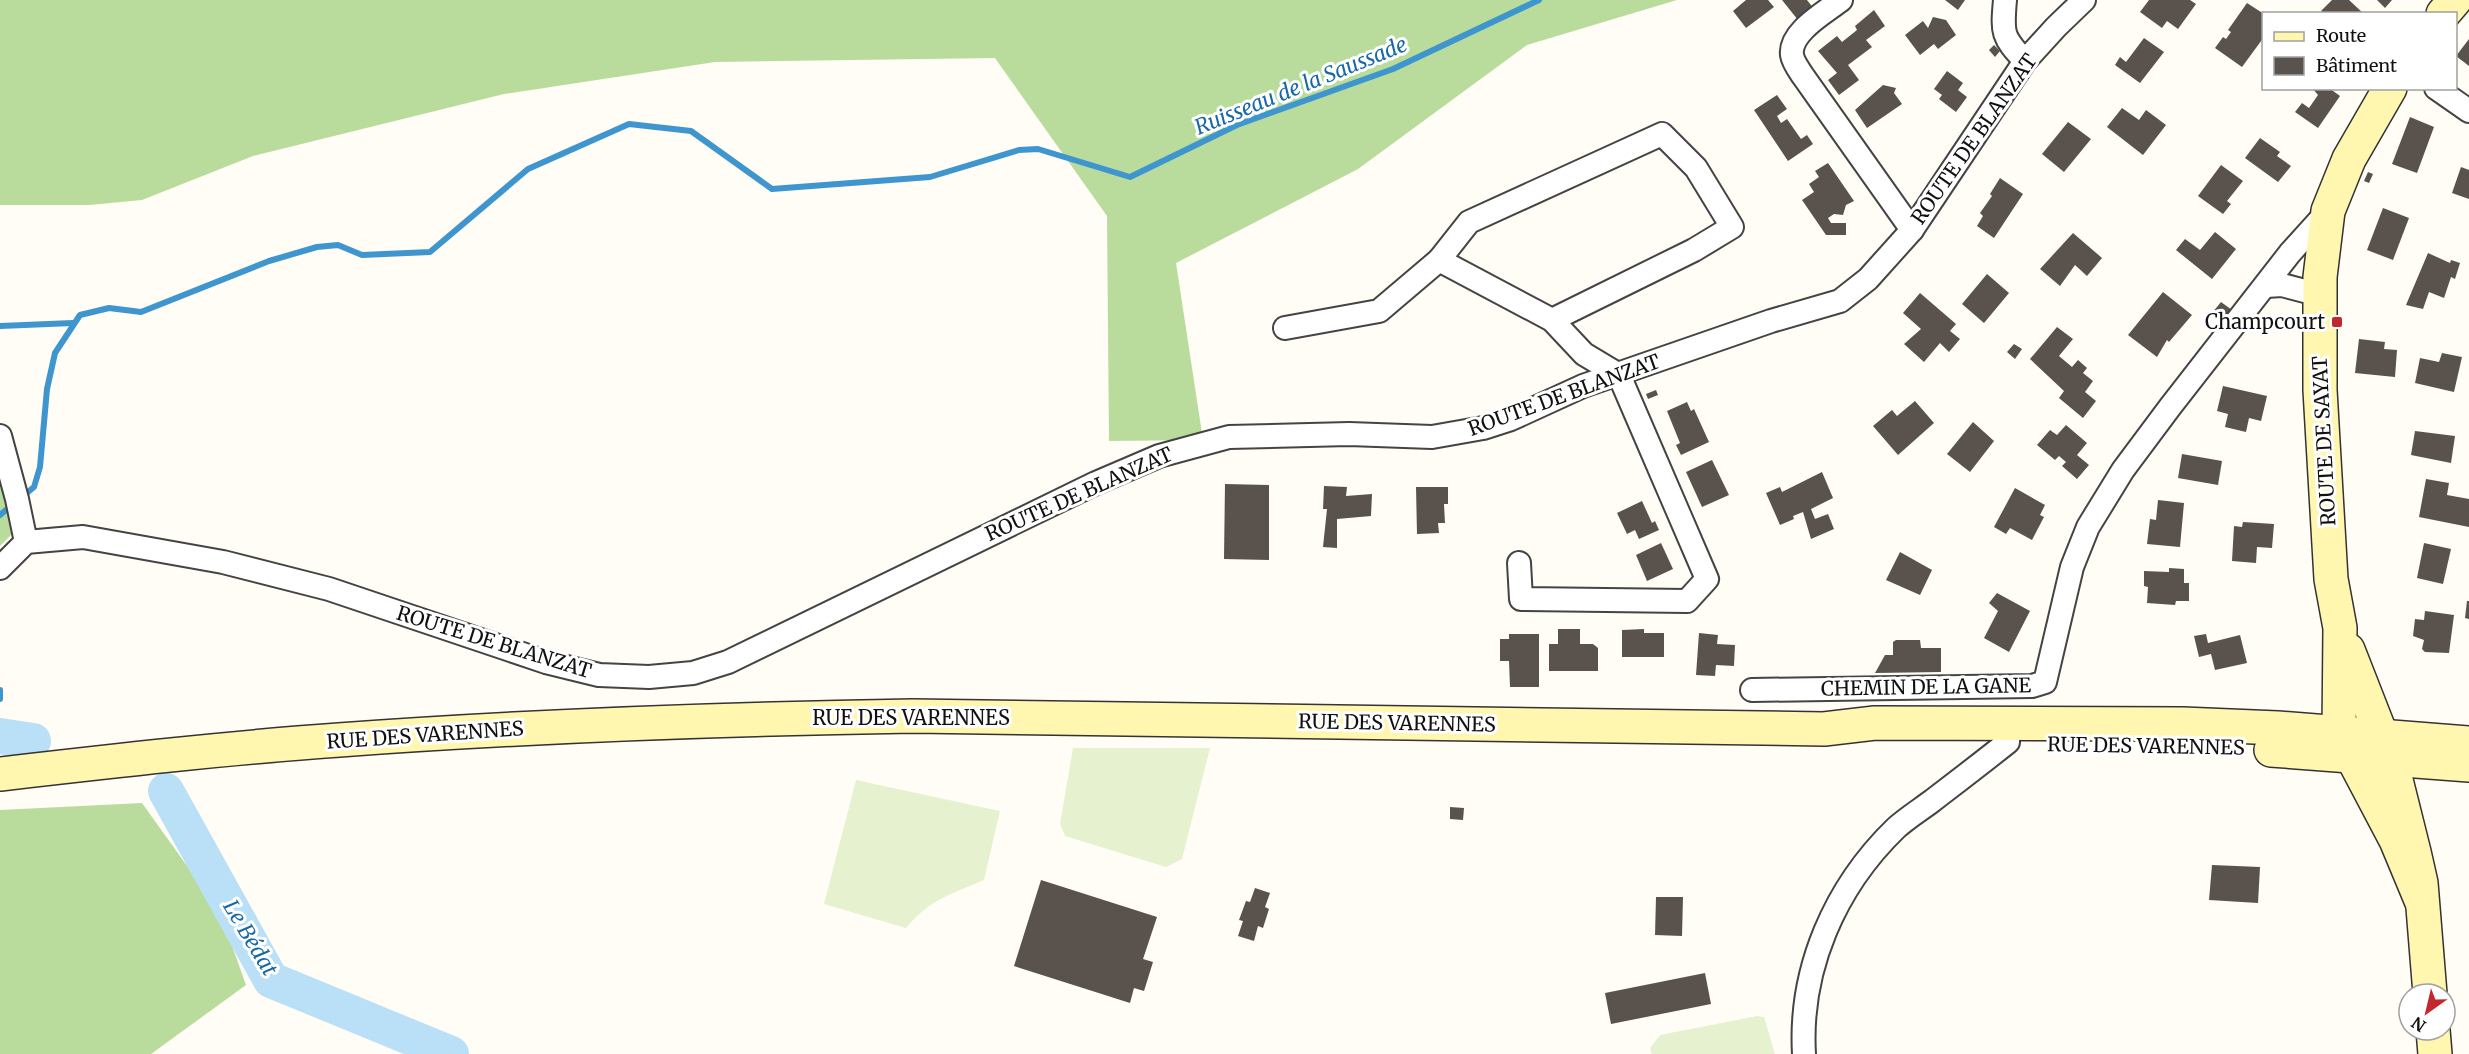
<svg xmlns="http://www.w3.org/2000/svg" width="2469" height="1054" viewBox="0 0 2469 1054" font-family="Merriweather,serif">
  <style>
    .forest { fill: #b9dc9c }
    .pitch { fill: #e6f2cf }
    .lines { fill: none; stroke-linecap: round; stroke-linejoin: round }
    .stream { stroke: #3f96cf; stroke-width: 6 }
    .river { stroke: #b9e0f7; stroke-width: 36 }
    .building { fill: #5a524d }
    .street-casing { stroke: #444; stroke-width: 26 }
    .secondary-casing { stroke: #333; stroke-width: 36 }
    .street { stroke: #fff; stroke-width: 22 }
    .secondary { stroke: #fff6b0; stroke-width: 33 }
    .poi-dot { fill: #c4262e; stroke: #fff; stroke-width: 2 }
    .labels { text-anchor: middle; stroke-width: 6; stroke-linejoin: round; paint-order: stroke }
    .street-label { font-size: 20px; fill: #111; stroke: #fff }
    .poi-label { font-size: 20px; fill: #111; stroke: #fff; text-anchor: end }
    .water-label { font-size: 21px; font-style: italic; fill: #1768a6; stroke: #fff }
  </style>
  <rect width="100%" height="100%" fill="#fffdf5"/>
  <g class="forest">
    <path d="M 0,0 L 1677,0 L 1527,45 L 1358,169 L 1176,263 L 1203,440 L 1109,441 L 1107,216 L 995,58 L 715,62 L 504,94 L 253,156 L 142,200 L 89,205 L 0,205 Z"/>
    <path d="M 0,471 L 13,533 L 0,546 Z"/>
    <path d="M 142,803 L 220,912 L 246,985 L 151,1054 L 0,1054 L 0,810 Z"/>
  </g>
  <g class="pitch">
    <path d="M 1073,748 L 1210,748 L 1182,859 L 1166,867 L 1065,836 L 1060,824 Z"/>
    <path d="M 856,780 L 1000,811 L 984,880 C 951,894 929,900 906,928 L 824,904 Z"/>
    <path d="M 1757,1016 L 1764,1017 L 1775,1054 L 1652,1054 L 1650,1048 L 1660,1035 Z"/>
  </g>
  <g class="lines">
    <g class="stream">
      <path d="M 0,326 L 73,323"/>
      <path d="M 22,497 L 34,487 L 40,467 L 47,389 L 55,353 L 80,315 L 109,308 L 141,312 L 269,261 L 317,247 L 338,245 L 362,255 L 430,252 L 528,169 L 629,124 L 691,131 L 772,189 L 930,177 L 1019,150 L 1038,149 L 1130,177 L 1237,125 L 1393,69 L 1539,0"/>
      <path d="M 0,515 L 12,505"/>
      <path d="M 0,690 L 0,699"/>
    </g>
    <g class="river">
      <path d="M 0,736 L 33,741"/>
      <path d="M 166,791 L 271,980 L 451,1054"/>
    </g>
  </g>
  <g class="building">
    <path d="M 1746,0 L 1768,0 L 1774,7 L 1746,28 L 1733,11 Z"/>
    <path d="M 1782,0 L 1807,0 L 1814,9 L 1798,20 Z"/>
    <path d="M 1945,0 L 1965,0 L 1958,10 Z"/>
    <path d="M 2149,0 L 2190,0 L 2196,4 L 2178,29 L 2167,21 L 2162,28 L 2140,12 Z"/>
    <path d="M 2332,0 L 2349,0 L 2364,14 L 2324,14 L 2321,11 Z"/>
    <path d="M 2377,0 L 2392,0 L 2385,8 Z"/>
    <path d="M 2247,3 L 2264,14 L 2264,37 L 2242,67 L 2215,48 L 2223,37 L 2226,39 L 2231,32 L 2228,30 Z"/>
    <path d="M 1874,10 L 1885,26 L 1866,40 L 1872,47 L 1848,65 L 1859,80 L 1839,95 L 1828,80 L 1837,73 L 1818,51 L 1837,36 L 1842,42 L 1857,30 L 1855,26 Z"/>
    <path d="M 1933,17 L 1946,20 L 1956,35 L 1938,49 L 1934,44 L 1920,55 L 1905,35 L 1923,21 L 1928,28 Z"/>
    <path d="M 2144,38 L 2164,52 L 2140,83 L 2115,65 L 2120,57 L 2126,62 Z"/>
    <path d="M 2469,39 L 2469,66 L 2456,56 Z"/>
    <path d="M 1994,45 L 2000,51 L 1995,57 L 1989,50 Z"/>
    <path d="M 1947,71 L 1963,83 L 1958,90 L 1967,97 L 1956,112 L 1939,99 L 1942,95 L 1934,89 Z"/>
    <path d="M 1883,85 L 1896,88 L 1894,93 L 1902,104 L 1867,128 L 1855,110 Z"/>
    <path d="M 2312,88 L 2329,88 L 2340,96 L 2318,128 L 2295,112 L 2302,103 L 2309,108 L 2318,95 Z"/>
    <path d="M 1777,95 L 1787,109 L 1777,116 L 1781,123 L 1787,119 L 1801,139 L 1807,135 L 1813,144 L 1788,161 L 1754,110 Z"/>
    <path d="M 2122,108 L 2139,120 L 2146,110 L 2166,125 L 2143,155 L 2107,127 Z"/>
    <path d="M 2410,117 L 2434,127 L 2417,173 L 2392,164 Z"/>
    <path d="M 2068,122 L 2091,139 L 2064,172 L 2042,154 Z"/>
    <path d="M 2260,138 L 2280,152 L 2277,156 L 2291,166 L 2278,182 L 2245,158 Z"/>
    <path d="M 1828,163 L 1854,201 L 1846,205 L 1843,215 L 1834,214 L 1828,218 L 1831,223 L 1846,223 L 1846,235 L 1826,235 L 1802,200 L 1814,192 L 1809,184 L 1819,177 L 1815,171 Z"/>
    <path d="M 2221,165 L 2243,181 L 2227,201 L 2231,204 L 2223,214 L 2198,196 Z"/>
    <path d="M 2461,167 L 2469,170 L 2469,199 L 2452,193 Z"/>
    <path d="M 2368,172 L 2373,174 L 2369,183 L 2364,181 Z"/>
    <path d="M 2000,178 L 2023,194 L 1994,238 L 1977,226 L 1983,216 L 1980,213 L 1992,196 L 1990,194 Z"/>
    <path d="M 2383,208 L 2409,218 L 2393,260 L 2367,250 Z"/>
    <path d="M 2215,232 L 2236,249 L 2212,279 L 2176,250 L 2185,239 L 2200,250 Z"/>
    <path d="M 2073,233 L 2102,258 L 2087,276 L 2075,265 L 2060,286 L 2040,269 Z"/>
    <path d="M 2428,253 L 2450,263 L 2451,260 L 2460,263 L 2455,279 L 2451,277 L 2444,298 L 2429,292 L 2423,309 L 2406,305 Z"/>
    <path d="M 1987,274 L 2009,293 L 1984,323 L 1962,304 Z"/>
    <path d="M 2163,292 L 2192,315 L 2169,342 L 2167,340 L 2157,357 L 2128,335 Z"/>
    <path d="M 1920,293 L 1956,324 L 1950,331 L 1960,339 L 1949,352 L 1940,343 L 1924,362 L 1904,344 L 1921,329 L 1903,313 Z"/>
    <path d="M 2221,302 L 2232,310 L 2223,321 L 2212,313 Z"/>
    <path d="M 2057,327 L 2073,339 L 2059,356 L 2072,367 L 2078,360 L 2087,368 L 2083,373 L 2093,381 L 2085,392 L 2096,401 L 2083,418 L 2059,398 L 2064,391 L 2030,359 Z"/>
    <path d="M 2359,339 L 2385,342 L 2384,349 L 2397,350 L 2395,377 L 2355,373 Z"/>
    <path d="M 2014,344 L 2022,349 L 2015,359 L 2007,352 Z"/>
    <path d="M 2442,353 L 2462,357 L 2454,392 L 2415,383 L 2420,358 L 2439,362 Z"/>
    <path d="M 2223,386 L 2267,396 L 2261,421 L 2249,418 L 2246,432 L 2225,427 L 2228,414 L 2217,411 Z"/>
    <path d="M 1656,390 L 1658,395 L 1648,399 L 1646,394 Z"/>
    <path d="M 1915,401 L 1934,423 L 1898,455 L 1873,426 L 1892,410 L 1897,416 Z"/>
    <path d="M 1687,402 L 1691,411 L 1694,409 L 1709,442 L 1681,455 L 1676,445 L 1680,443 L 1667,411 Z"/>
    <path d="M 1973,422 L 1994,441 L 1970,472 L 1947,454 Z"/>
    <path d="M 2066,425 L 2087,443 L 2077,455 L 2089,465 L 2077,479 L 2062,466 L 2066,462 L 2059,456 L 2055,460 L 2037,445 L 2050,430 L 2057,435 Z"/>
    <path d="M 2415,431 L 2455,436 L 2451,463 L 2411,455 Z"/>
    <path d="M 2182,454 L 2222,461 L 2218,485 L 2178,478 Z"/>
    <path d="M 1712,460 L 1729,495 L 1702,507 L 1686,472 Z"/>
    <path d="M 1822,472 L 1833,498 L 1811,509 L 1815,519 L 1828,514 L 1834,529 L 1811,539 L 1803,512 L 1793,516 L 1794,519 L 1780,525 L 1766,493 L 1780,487 L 1782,492 Z"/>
    <path d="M 2426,479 L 2449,483 L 2447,495 L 2469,499 L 2469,527 L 2419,517 Z"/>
    <path d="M 1225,484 L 1269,485 L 1269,560 L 1224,559 Z"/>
    <path d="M 1324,486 L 1347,487 L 1346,496 L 1372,494 L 1371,516 L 1337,519 L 1337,548 L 1323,547 L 1327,509 L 1323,509 Z"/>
    <path d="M 1416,487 L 1448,487 L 1448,504 L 1444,504 L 1445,523 L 1438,523 L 1439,533 L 1417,534 Z"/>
    <path d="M 2015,488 L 2045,505 L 2040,515 L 2044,517 L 2032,540 L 2010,528 L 2006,534 L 1994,527 Z"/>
    <path d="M 2158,500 L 2184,503 L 2180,547 L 2147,544 L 2150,519 L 2156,520 Z"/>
    <path d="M 1642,501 L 1652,523 L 1655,521 L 1659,530 L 1639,539 L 1635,530 L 1627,534 L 1617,513 Z"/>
    <path d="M 2243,522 L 2274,524 L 2272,548 L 2257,547 L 2256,563 L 2232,561 L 2234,526 L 2242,527 Z"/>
    <path d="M 1661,543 L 1673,569 L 1647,581 L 1636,555 Z"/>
    <path d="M 2424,543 L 2451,549 L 2443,584 L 2417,578 Z"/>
    <path d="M 1900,552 L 1932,570 L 1920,595 L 1886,580 Z"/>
    <path d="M 2169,568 L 2184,569 L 2184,583 L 2189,583 L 2189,601 L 2176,601 L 2175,605 L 2147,603 L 2148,587 L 2144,586 L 2144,571 L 2169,572 Z"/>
    <path d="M 1997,593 L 2030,611 L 2009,652 L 1984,638 L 1998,611 L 1989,603 Z"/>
    <path d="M 2467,601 L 2469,601 L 2469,619 L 2465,618 Z"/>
    <path d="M 2425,611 L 2454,615 L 2449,653 L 2425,652 L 2422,649 L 2424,640 L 2413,636 L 2415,619 L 2424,620 Z"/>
    <path d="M 1558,629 L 1580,629 L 1580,644 L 1593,644 L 1598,648 L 1598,671 L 1549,671 L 1549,644 L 1558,644 Z"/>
    <path d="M 1644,629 L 1644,633 L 1664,633 L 1664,657 L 1622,657 L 1622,630 Z"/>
    <path d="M 1699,633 L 1718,635 L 1717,644 L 1735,645 L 1734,666 L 1716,665 L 1715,676 L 1696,675 Z"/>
    <path d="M 1509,634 L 1539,634 L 1539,687 L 1510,687 L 1509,661 L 1500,661 L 1500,639 L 1509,639 Z"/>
    <path d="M 2206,634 L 2208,643 L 2240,635 L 2247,663 L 2215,670 L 2211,654 L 2199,657 L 2194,636 Z"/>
    <path d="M 1896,640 L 1920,640 L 1921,648 L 1941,648 L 1941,672 L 1875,673 L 1885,655 L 1893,655 L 1893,642 Z"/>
    <path d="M 1450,807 L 1464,808 L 1463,820 L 1450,819 Z"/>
    <path d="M 2212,865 L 2260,867 L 2258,903 L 2209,900 Z"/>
    <path d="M 1041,880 L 1157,917 L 1143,959 L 1153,962 L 1144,991 L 1134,988 L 1130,1003 L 1014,966 Z"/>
    <path d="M 1255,888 L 1270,893 L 1265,907 L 1269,909 L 1263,928 L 1258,926 L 1254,941 L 1238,936 L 1243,921 L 1239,920 L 1246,901 L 1250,902 Z"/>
    <path d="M 1656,897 L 1683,897 L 1682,936 L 1655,935 Z"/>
    <path d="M 1705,973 L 1711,1004 L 1611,1024 L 1605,993 Z"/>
  </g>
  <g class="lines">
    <defs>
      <g id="street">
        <path d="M 1841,0 C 1826,12 1789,32 1792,55 C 1793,62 1799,70 1803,76 L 1912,230"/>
        <path d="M 2005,0 C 2002,33 2002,37 2025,61"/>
        <path d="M 2436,88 L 2469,111"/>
        <path d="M 2266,286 L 2282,285 L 2320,295"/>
        <path d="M 1285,328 L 1379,311 L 1439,260"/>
        <path d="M 0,436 L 17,499 L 26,542"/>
        <path d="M 1519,563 L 1521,599 L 1687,601 L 1707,579 L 1619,375 L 1584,354 L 1552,320 L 1439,260 L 1469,222 L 1662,134 L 1696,168 L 1732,227 L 1694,250 L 1552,320"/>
        <path d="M 0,568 L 26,542 L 83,537 L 223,562 L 329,589 L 546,662 L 599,675 L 649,677 L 693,673 L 728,662 L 1096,483 L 1159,456 L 1229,437 L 1349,434 L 1432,437 L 1483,428 L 1511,419 L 1583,386 L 1771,321 L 1840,301 L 1868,279 L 1912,230 L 2025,61 L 2056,27 L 2084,0"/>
        <path d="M 1752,690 L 2032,686 L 2045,682 L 2072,567 L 2088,527 L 2123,470 L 2170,407 L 2290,253 L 2328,211"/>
        <path d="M 1804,1054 C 1799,969 1835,887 1896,828 C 1907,818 1920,810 1932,801 C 1958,781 1983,762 2008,742 L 2009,724"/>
      </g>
      <g id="secondary">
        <path d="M 2443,14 L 2455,0"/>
        <path d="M 2390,88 L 2349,159 L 2328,211 L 2320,277 L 2320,390 L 2331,579 L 2340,628 L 2339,732 L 2396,840 L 2421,900"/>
        <path d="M 2348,650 L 2391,760 L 2414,852 L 2421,883 L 2430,994"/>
        <path d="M 2271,750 L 2469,765"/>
        <path d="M 0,774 C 113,761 226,748 339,740 C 530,726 721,719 913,716 L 1824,729 L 1875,723 L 2183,724 L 2278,728 L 2469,743"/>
        <path d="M 2433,1030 L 2435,1054"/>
      </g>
    </defs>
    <use href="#street" class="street-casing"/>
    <use href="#secondary" class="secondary-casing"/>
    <use href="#street" class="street"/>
    <use href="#secondary" class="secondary"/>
  </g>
  <rect class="poi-dot" x="2331" y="316" width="12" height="12" rx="3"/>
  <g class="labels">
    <g class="street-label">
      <text transform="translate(1974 139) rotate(-55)" y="7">ROUTE DE BLANZAT</text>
      <text transform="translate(1564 395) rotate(-20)" y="7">ROUTE DE BLANZAT</text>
      <text transform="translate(2324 441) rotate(-93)" y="7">ROUTE DE SAYAT</text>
      <text transform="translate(1079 494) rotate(-24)" y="7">ROUTE DE BLANZAT</text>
      <text transform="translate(494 642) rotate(17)" y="7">ROUTE DE BLANZAT</text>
      <text transform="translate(1926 687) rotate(-1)" y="7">CHEMIN DE LA GANE</text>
      <text x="911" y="725">RUE DES VARENNES</text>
      <text transform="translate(1397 723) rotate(1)" y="7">RUE DES VARENNES</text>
      <text transform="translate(425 735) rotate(-4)" y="7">RUE DES VARENNES</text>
      <text transform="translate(2146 746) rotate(1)" y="7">RUE DES VARENNES</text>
    </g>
    <g class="poi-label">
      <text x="2325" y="329">Champcourt</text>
    </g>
    <g class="water-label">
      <text transform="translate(1301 86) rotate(-22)" y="7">Ruisseau de la Saussade</text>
      <text transform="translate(250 938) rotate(59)" y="7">Le Bédat</text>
    </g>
  </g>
  <rect x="2262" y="12" width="195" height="78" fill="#ffffff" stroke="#a0a0a0" stroke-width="1.5"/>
  <rect x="2274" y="32" width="30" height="9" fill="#fff6b0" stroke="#a0a0a0" stroke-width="1.5"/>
  <text x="2316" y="42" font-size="18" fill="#111111">Route</text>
  <rect x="2274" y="57" width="30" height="18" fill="#5a524d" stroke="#a0a0a0" stroke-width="1.5"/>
  <text x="2316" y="72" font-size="18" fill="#111111">Bâtiment</text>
  <g transform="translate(2427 1012) rotate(214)"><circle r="28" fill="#ffffff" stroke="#a0a0a0" stroke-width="1.5"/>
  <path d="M0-4.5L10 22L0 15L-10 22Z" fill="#c4262e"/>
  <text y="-9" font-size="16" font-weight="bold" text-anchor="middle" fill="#111111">N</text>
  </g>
</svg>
